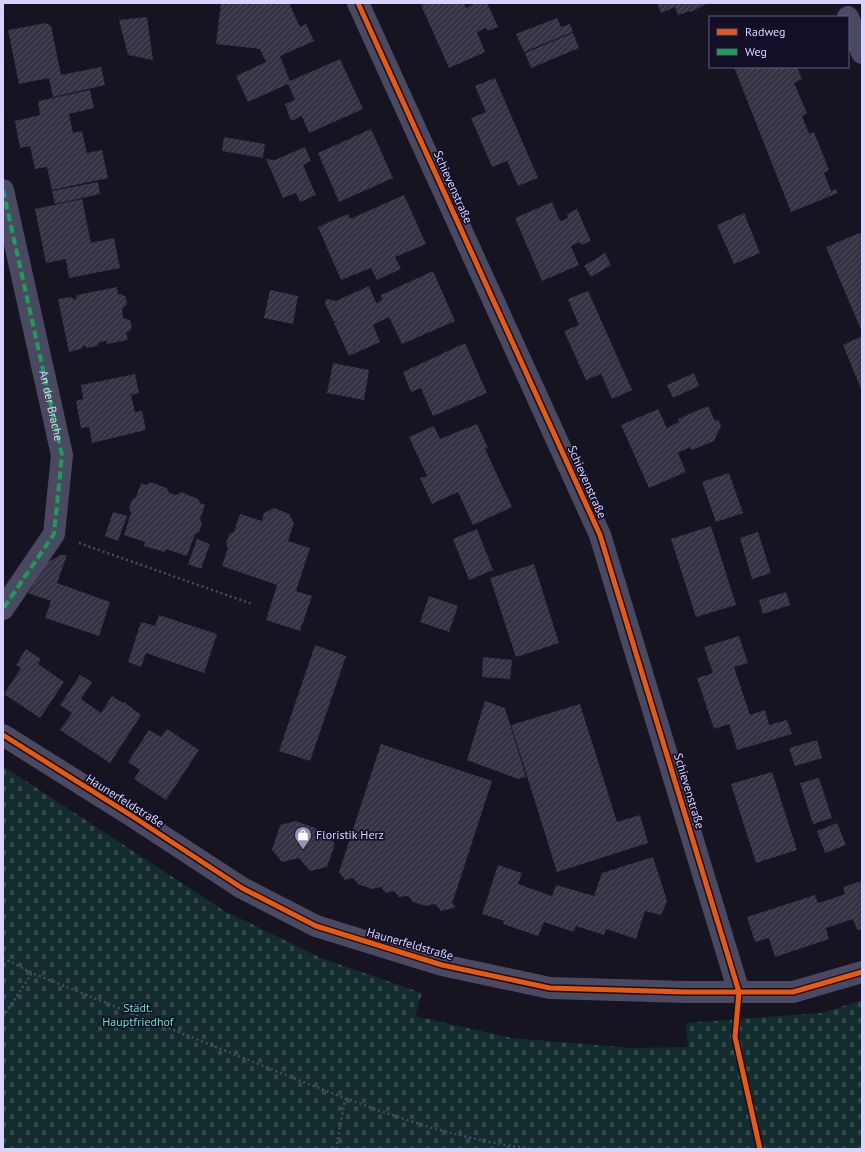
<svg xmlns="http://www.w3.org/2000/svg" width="865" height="1152" viewBox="0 0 865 1152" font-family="'PT Sans',sans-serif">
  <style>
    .cemetery { fill: url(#cemetery-stones) }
    .building { fill: url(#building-hatch) }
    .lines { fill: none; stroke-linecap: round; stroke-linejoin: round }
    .path { stroke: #44505f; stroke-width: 2.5; stroke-dasharray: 2 3; stroke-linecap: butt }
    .minor { stroke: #4a4962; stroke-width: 22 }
    .quiet { stroke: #1a9f57; stroke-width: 4; stroke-dasharray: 8 4; stroke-linecap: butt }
    .cycleway-casing { stroke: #130f26; stroke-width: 8 }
    .cycleway { stroke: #e8590c; stroke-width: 5 }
    .labels { text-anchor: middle; stroke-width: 3.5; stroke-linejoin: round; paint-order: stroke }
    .street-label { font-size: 12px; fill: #d9d4ff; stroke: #130f26 }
    .poi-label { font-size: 12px; fill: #d9d4ff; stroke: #130f26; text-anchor: start }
    .park-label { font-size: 12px; fill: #5fe0c0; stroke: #130f26 }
  </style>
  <defs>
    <pattern id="cemetery-stones" width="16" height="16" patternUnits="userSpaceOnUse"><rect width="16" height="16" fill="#132c2d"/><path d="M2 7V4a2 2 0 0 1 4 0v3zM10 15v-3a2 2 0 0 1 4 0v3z" fill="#354a4c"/></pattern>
    <pattern id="building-hatch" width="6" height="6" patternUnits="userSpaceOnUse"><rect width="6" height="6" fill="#343243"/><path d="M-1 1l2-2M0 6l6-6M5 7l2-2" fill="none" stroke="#514f5f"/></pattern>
  </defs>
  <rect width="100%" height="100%" fill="#161421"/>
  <path class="cemetery" d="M 3,766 L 223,910 L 321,958 L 422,993 L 415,1016 L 512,1038 L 632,1048 L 688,1047 L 686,1023 L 821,1013 L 862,1000 L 862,1149 L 3,1149 Z"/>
  <g class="building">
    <path d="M 221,3 L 289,3 L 300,27 L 306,24 L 314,41 L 280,56 L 290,81 L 340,59 L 363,109 L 309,133 L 302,116 L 291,121 L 285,104 L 295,100 L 288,84 L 248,102 L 236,76 L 266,62 L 260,49 L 216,44 Z"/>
    <path d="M 426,3 L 464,3 L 466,8 L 475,3 L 487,3 L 498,27 L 488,31 L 486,28 L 477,32 L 485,52 L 449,68 L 421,5 Z"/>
    <path d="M 657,3 L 708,3 L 691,12 L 690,11 L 678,15 L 675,7 L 661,13 Z"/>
    <path d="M 147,17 L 153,60 L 128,55 L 119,20 Z"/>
    <path d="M 557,18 L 561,27 L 570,24 L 573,32 L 524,52 L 516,34 Z"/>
    <path d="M 46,23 L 51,26 L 61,75 L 101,67 L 105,85 L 53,97 L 49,78 L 19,84 L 8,30 Z"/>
    <path d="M 573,33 L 579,48 L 531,68 L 525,53 Z"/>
    <path d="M 734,67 L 797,67 L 802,79 L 794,83 L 807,113 L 802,116 L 809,134 L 814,132 L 829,170 L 824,173 L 831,191 L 836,189 L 838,193 L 791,212 Z"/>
    <path d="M 495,78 L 538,178 L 518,186 L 507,161 L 492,167 L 471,118 L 486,112 L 475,86 Z"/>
    <path d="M 90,90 L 94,108 L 69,114 L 73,133 L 82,131 L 87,153 L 102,150 L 108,178 L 52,190 L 47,167 L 35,169 L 30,146 L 20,148 L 15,121 L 40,115 L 38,101 Z"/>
    <path d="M 371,129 L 393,178 L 339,202 L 318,153 Z"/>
    <path d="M 224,137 L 265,144 L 263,158 L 222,151 Z"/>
    <path d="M 305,147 L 311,161 L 303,165 L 316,195 L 300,202 L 296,193 L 283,198 L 266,159 L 275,160 Z"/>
    <path d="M 98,182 L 100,194 L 55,204 L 52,191 Z"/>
    <path d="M 404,195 L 426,244 L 395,257 L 401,269 L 377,280 L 371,268 L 341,280 L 318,227 L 348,214 L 350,219 Z"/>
    <path d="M 82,199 L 91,243 L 114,238 L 120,268 L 69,278 L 66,259 L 46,263 L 35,209 Z"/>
    <path d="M 552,202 L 560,221 L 568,218 L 567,214 L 577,209 L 591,241 L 581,245 L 580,242 L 571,246 L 579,265 L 542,281 L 515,218 Z"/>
    <path d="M 744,213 L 760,253 L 734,264 L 717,225 Z"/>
    <path d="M 862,232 L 862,332 L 826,247 Z"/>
    <path d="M 605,253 L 611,265 L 591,277 L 584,266 Z"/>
    <path d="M 433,271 L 455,321 L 402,344 L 389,317 L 373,325 L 380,342 L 349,356 L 334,323 L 338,321 L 334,322 L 325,304 L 326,299 L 336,301 L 369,286 L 376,303 L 382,300 L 381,295 Z"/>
    <path d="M 117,287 L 118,295 L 121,294 L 126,297 L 127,304 L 122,309 L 123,318 L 130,320 L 132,327 L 129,332 L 126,332 L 128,340 L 107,344 L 106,341 L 100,342 L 97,346 L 87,348 L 84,345 L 81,349 L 69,352 L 58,299 L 71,297 L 75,300 L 77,295 Z"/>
    <path d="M 270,290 L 298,296 L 293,324 L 264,318 Z"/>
    <path d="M 588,291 L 632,390 L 612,399 L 601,374 L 586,380 L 564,331 L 579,325 L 568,299 Z"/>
    <path d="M 862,336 L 862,391 L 843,345 Z"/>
    <path d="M 465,343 L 487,393 L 433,416 L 421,388 L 411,392 L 403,372 Z"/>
    <path d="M 333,363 L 369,370 L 364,400 L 327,393 Z"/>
    <path d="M 694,373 L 699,386 L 673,398 L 667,385 Z"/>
    <path d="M 135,374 L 139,393 L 131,395 L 135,412 L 142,411 L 146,430 L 92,443 L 89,427 L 81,428 L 76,401 L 83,399 L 81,385 Z"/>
    <path d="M 708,406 L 715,421 L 718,420 L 721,426 L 714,441 L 692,450 L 690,447 L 678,453 L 686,472 L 649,488 L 621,425 L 658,409 L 667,428 L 679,422 L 678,419 Z"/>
    <path d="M 477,424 L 488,448 L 485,449 L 512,507 L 473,525 L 458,492 L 432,504 L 420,478 L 427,476 L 409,437 L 434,426 L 440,439 Z"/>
    <path d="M 729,473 L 743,513 L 716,522 L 702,482 Z"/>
    <path d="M 150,482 L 167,488 L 169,493 L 177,495 L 181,492 L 198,499 L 200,503 L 205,505 L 200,519 L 202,524 L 199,532 L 195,534 L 187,556 L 166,549 L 165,552 L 144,546 L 145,542 L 124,535 L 131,513 L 129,508 L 132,500 L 136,497 L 141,483 L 146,485 Z"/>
    <path d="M 274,508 L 289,514 L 294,523 L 288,541 L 310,548 L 296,591 L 312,596 L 300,631 L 266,620 L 277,585 L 222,566 L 228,548 L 226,544 L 229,534 L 234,532 L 240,514 L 262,521 L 264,513 Z"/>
    <path d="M 113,512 L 127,516 L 118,541 L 105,536 Z"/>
    <path d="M 711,526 L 736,605 L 696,617 L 671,539 Z"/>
    <path d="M 477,529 L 493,570 L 469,580 L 453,539 Z"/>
    <path d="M 758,532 L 771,573 L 752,579 L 740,538 Z"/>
    <path d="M 197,539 L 210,544 L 201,569 L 188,564 Z"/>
    <path d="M 60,555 L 67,555 L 57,583 L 110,602 L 99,636 L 45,618 L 51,601 L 28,593 L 47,563 Z"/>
    <path d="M 534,564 L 559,643 L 516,657 L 490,578 Z"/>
    <path d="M 786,592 L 790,605 L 763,614 L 759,600 Z"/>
    <path d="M 429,596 L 458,606 L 449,632 L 420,622 Z"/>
    <path d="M 159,615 L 217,634 L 204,673 L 146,653 L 141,667 L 128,662 L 141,622 L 155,626 Z"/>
    <path d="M 739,636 L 748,663 L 734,667 L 750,715 L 765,710 L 769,725 L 787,720 L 792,734 L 737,750 L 729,724 L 714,729 L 697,678 L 713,673 L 704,647 Z"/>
    <path d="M 315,645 L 346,656 L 310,761 L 279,751 Z"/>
    <path d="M 26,649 L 41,659 L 38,664 L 64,682 L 40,718 L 4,694 L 21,668 L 16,665 Z"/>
    <path d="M 483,657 L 512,660 L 510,679 L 482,677 Z"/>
    <path d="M 80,675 L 92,682 L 81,699 L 101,713 L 112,696 L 123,703 L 124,702 L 141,715 L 110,763 L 60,730 L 72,713 L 60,705 Z"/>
    <path d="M 485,701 L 505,708 L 526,777 L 518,779 L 467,760 Z"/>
    <path d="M 580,704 L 617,822 L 640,815 L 648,843 L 557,872 L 511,725 Z"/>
    <path d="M 167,729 L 199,750 L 166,800 L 134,779 L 140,770 L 128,762 L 149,730 L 161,737 Z"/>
    <path d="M 817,740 L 822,758 L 795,766 L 789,748 Z"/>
    <path d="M 381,744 L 492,781 L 452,904 L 455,905 L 454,908 L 441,911 L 435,904 L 426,906 L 413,902 L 408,896 L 399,897 L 394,891 L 386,893 L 381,887 L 372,889 L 358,884 L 353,878 L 345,880 L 339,872 Z"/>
    <path d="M 772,772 L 797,850 L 756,863 L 731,784 Z"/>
    <path d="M 819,778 L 832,818 L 813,824 L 800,783 Z"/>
    <path d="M 296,821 L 323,831 L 335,844 L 327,867 L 310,871 L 299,858 L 282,862 L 272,850 L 280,825 Z"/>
    <path d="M 837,823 L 846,845 L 825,853 L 817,831 Z"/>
    <path d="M 653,857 L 667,901 L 661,915 L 645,911 L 636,939 L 606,929 L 604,935 L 576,926 L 574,932 L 544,922 L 538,936 L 503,924 L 504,921 L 482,914 L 498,865 L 522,873 L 518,884 L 552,896 L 556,885 L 594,896 L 602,873 Z"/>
    <path d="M 862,881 L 862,929 L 857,930 L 853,919 L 826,928 L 829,939 L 775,957 L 769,938 L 755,942 L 747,917 L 815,895 L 818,903 L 831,899 L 845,894 L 843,887 Z"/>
  </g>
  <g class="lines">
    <g class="path">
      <path d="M 79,543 L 252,604"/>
      <path d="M 3,958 L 32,973 C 111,1005 189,1036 268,1068 C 354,1102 441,1138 533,1149"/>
      <path d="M 3,1017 L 32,973"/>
      <path d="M 336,1149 L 345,1099"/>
    </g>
    <g class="minor">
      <path d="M 358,3 L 600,535 L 739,992"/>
      <path d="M 848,17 L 862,53"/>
      <path id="s1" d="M 3,190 L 62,455 L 54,534 L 3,609"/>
      <path d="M 3,735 L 132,816 L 242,888 L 316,926 L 442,965 L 550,988 L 685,992 L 793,992 L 862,972"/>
    </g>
    <path class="quiet" d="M 3,190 L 62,455 L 54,534 L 3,609"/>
    <defs>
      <g id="cycleway">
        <path d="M 358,3 L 600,535 L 739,992 L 735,1037 L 760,1149"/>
        <path d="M 3,735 L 132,816 L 242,888 L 316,926 L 442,965 L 550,988 L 685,992 L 793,992 L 862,972"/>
      </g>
    </defs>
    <use href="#cycleway" class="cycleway-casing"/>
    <use href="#cycleway" class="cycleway"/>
  </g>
  <defs>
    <symbol id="shop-pin" viewBox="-11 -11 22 30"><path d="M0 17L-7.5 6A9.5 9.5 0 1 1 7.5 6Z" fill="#9591b1" stroke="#130f26"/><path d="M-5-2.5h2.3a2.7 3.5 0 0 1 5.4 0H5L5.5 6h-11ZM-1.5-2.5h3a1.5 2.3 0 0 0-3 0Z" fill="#fff"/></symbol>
  </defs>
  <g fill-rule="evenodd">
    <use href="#shop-pin" x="293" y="825" width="20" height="27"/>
  </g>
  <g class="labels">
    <g class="street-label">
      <text transform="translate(453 187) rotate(66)" y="4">Schievenstraße</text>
      <text dy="4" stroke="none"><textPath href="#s1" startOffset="221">An der Brache</textPath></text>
      <text transform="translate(587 482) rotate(66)" y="4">Schievenstraße</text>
      <text transform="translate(689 791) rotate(73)" y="4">Schievenstraße</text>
      <text transform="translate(125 801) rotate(32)" y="4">Haunerfeldstraße</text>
      <text transform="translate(410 944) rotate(16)" y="4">Haunerfeldstraße</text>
    </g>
    <g class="poi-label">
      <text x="316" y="839">Floristik Herz</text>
    </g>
    <g class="park-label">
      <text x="138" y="1012">Städt.<tspan x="138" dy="14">Hauptfriedhof</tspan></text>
    </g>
  </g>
  <rect width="865" height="1152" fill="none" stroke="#d9d4ff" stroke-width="8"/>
  <rect x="709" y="16" width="140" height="52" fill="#130f26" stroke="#625e7d"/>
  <rect x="717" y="29" width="20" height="6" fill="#e8590c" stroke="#625e7d"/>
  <text x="745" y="36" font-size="12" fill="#d9d4ff">Radweg</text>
  <rect x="717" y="49" width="20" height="6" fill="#1a9f57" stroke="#625e7d"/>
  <text x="745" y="56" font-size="12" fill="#d9d4ff">Weg</text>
</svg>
